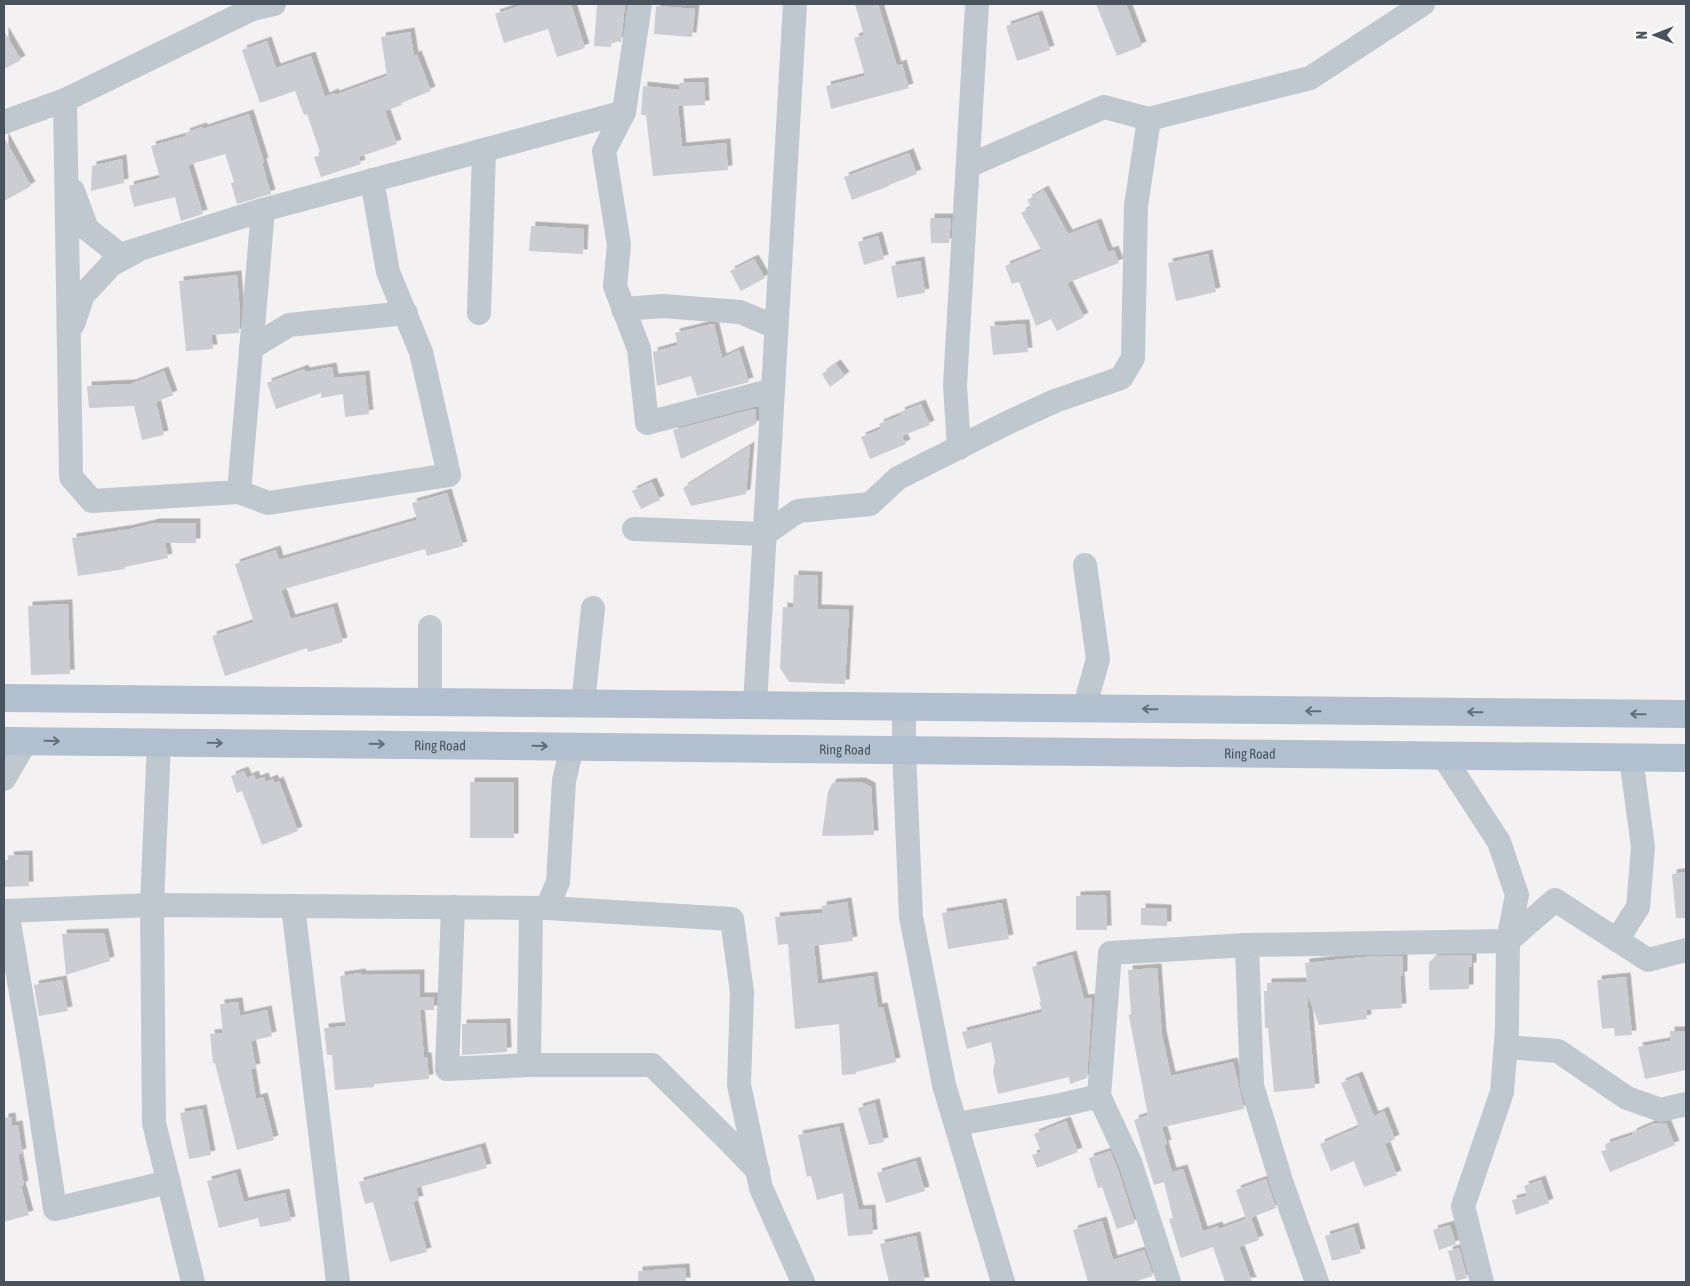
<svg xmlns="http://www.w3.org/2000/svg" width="1690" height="1286" viewBox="0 0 1690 1286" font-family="'Asap Condensed',sans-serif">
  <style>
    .building { fill: #cbcdd3; filter: url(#shadow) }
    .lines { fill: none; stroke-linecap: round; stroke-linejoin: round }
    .minor { stroke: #bfc7cf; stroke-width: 24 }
    .major { stroke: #b2bfce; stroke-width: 28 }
    .oneway { stroke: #636e79 }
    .labels { text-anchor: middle; stroke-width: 5; stroke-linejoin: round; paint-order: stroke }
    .street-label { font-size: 14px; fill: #49535d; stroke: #fff }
  </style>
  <defs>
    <filter id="shadow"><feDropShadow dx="4.5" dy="-4.5" stdDeviation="0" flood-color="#0004"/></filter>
  </defs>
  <rect width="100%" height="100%" fill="#f3f1f1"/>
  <g class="building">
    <path d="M 525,4 L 571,4 L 585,48 L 557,57 L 548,29 L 504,43 L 495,14 Z"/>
    <path d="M 597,4 L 625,4 L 621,42 L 612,41 L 611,47 L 594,46 Z"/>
    <path d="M 855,4 L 878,4 L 897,66 L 902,64 L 909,88 L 831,109 L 826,86 L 865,76 L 854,38 L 864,35 Z"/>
    <path d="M 1096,4 L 1126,4 L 1142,46 L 1117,56 Z"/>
    <path d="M 656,6 L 695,9 L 692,37 L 654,34 Z"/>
    <path d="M 1038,15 L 1050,50 L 1017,61 L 1006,26 Z"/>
    <path d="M 4,31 L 21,60 L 4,69 Z"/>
    <path d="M 410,32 L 414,56 L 417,55 L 431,91 L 401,103 L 402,105 L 385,111 L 397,144 L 359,157 L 361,164 L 321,177 L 314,157 L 321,155 L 307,114 L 304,115 L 295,91 L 260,103 L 242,50 L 267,41 L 276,68 L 311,56 L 325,97 L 334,93 L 335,95 L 387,76 L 381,37 Z"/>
    <path d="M 704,82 L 705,105 L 678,106 L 682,147 L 726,143 L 728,170 L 653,176 L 646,115 L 641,115 L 643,86 L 680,90 L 679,83 Z"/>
    <path d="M 249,114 L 264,162 L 262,163 L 271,194 L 237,204 L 231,183 L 234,182 L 225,154 L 188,165 L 203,214 L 181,221 L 175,197 L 134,207 L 129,186 L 160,178 L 151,146 L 186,136 L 185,133 L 202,127 L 203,129 Z"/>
    <path d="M 4,137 L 31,186 L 4,201 Z"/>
    <path d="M 909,153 L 917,174 L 889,185 L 889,186 L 852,200 L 844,177 Z"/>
    <path d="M 122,159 L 124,183 L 91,191 L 92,166 Z"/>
    <path d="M 1044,190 L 1068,234 L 1097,223 L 1108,252 L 1114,250 L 1119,263 L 1067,283 L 1084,317 L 1057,331 L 1051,319 L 1036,326 L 1019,282 L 1012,284 L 1005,266 L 1042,251 L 1021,213 L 1031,207 L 1027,200 Z"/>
    <path d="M 930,218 L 951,218 L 949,243 L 931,243 Z"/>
    <path d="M 531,226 L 584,229 L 583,254 L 529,251 Z"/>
    <path d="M 878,236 L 884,259 L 864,265 L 858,242 Z"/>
    <path d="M 1208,254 L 1216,292 L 1176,301 L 1168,263 Z"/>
    <path d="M 754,259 L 765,278 L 741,291 L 730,271 Z"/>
    <path d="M 920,261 L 925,293 L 897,298 L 891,266 Z"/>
    <path d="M 237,275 L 240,313 L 239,333 L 211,335 L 213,349 L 186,351 L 179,281 Z"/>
    <path d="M 712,324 L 714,324 L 722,358 L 739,350 L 749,382 L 697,396 L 691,376 L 657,386 L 653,352 L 678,345 L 675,333 Z"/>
    <path d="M 1025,324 L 1028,352 L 993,355 L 990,326 Z"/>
    <path d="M 836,364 L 845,376 L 830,387 L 822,374 Z"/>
    <path d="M 332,367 L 334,378 L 365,375 L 369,414 L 345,417 L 343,394 L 321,398 L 321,393 L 276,409 L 267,383 L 304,369 L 305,372 Z"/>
    <path d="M 164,371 L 173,395 L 156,402 L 164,435 L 142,440 L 134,406 L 89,408 L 87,386 L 131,384 Z"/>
    <path d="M 921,404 L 930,425 L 902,436 L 906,444 L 870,459 L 861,437 L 881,429 L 879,424 L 901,415 L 900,412 Z"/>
    <path d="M 755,409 L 756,424 L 681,459 L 673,430 Z"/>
    <path d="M 750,446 L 746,494 L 691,506 L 683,488 Z"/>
    <path d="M 652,482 L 660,500 L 641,509 L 632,491 Z"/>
    <path d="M 447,493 L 463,546 L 427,556 L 425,549 L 281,590 L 291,619 L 333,607 L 343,642 L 308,652 L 307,648 L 225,676 L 212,636 L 254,622 L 235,564 L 276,550 L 279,560 L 417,520 L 412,503 Z"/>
    <path d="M 155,523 L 196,523 L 196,543 L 165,543 L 168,558 L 125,567 L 125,569 L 78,576 L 72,538 L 130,529 Z"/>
    <path d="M 794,575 L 818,576 L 817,609 L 849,610 L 845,684 L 789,682 L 780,668 L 783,607 L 793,608 Z"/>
    <path d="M 68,604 L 70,674 L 31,675 L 28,606 Z"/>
    <path d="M 244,771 L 247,778 L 254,775 L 256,780 L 264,777 L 266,782 L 273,779 L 275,783 L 279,781 L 298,831 L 262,845 L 242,791 L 237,793 L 231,776 Z"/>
    <rect x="470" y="782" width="44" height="56"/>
    <path d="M 861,782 L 871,787 L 874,835 L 822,836 L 828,792 L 832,783 Z"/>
    <path d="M 28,855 L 29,886 L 5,887 L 4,860 L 10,860 L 9,856 Z"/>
    <path d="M 1686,872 L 1686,918 L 1676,918 L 1672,874 Z"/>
    <path d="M 1106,895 L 1107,930 L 1076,930 L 1076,896 Z"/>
    <path d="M 847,902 L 853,941 L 814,946 L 818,984 L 873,976 L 878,1008 L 883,1007 L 896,1062 L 856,1072 L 856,1074 L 842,1075 L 839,1024 L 795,1029 L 788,944 L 778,945 L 775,917 L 823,913 L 822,906 Z"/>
    <path d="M 1002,903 L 1009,939 L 948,949 L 942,913 Z"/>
    <path d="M 1141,908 L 1167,909 L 1167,926 L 1141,925 Z"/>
    <path d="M 104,933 L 110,961 L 66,975 L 62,934 Z"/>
    <path d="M 1072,955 L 1084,999 L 1092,998 L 1087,1078 L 1070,1084 L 1069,1077 L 998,1094 L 993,1072 L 995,1061 L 991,1042 L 967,1049 L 962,1032 L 1043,1012 L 1039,1002 L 1041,1002 L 1032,967 Z"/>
    <path d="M 1472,955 L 1472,967 L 1469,967 L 1469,989 L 1429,990 L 1429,962 L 1436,956 Z"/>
    <path d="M 1403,956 L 1403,976 L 1400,976 L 1402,1008 L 1366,1010 L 1367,1019 L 1319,1025 L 1308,995 L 1307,996 L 1315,1088 L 1274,1092 L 1268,1028 L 1265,1028 L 1264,991 L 1267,991 L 1267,983 L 1307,982 L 1305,963 L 1364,957 Z"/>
    <path d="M 1157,968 L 1162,1035 L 1171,1076 L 1233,1062 L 1244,1109 L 1163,1127 L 1163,1131 L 1167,1144 L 1164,1145 L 1172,1172 L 1183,1169 L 1203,1231 L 1218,1226 L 1219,1229 L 1246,1219 L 1236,1190 L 1266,1179 L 1276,1208 L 1247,1219 L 1251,1218 L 1259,1240 L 1239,1247 L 1252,1282 L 1225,1282 L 1213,1247 L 1181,1258 L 1169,1219 L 1173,1218 L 1164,1182 L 1154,1185 L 1134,1120 L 1148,1115 L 1130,1022 L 1129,1015 L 1131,1014 L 1128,970 Z"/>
    <path d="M 361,973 L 362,975 L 420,974 L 420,997 L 434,997 L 434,1010 L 420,1010 L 424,1057 L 427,1057 L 429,1079 L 374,1084 L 374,1087 L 335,1090 L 332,1055 L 327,1055 L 324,1028 L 346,1026 L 340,976 Z"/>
    <path d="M 1626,977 L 1632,1035 L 1615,1036 L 1614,1028 L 1602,1029 L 1597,980 Z"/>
    <path d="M 62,980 L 68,1011 L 39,1016 L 34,985 Z"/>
    <path d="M 238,1002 L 240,1016 L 267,1010 L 272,1036 L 251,1041 L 256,1068 L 251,1069 L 256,1099 L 263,1097 L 274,1140 L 237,1150 L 215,1063 L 213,1063 L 210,1034 L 223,1033 L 220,1004 Z"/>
    <path d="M 506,1023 L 507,1052 L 462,1055 L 462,1024 Z"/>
    <path d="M 1670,1031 L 1686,1031 L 1686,1070 L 1645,1079 L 1638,1047 L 1670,1041 Z"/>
    <path d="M 1358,1076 L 1374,1116 L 1384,1111 L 1395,1139 L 1385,1144 L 1397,1175 L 1364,1187 L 1354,1161 L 1331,1171 L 1320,1144 L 1359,1127 L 1341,1083 Z"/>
    <path d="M 875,1103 L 884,1142 L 869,1145 L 858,1108 Z"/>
    <path d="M 202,1109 L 211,1155 L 189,1159 L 180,1113 Z"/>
    <path d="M 11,1117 L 12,1126 L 18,1125 L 22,1153 L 18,1154 L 24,1185 L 21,1186 L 29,1215 L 4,1222 L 4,1118 Z"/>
    <path d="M 1066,1121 L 1078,1152 L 1037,1168 L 1032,1155 L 1041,1152 L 1034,1134 Z"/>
    <path d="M 1655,1123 L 1666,1123 L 1675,1145 L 1610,1172 L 1601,1151 L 1607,1150 L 1605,1144 L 1632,1135 L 1632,1133 Z"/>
    <path d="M 839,1127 L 859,1210 L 871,1209 L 873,1234 L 848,1236 L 843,1193 L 817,1200 L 811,1176 L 807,1177 L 798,1135 Z"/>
    <path d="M 481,1147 L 487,1168 L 416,1188 L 419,1200 L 413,1202 L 427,1252 L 390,1262 L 373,1202 L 365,1204 L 359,1182 Z"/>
    <path d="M 1110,1151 L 1117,1167 L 1135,1223 L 1117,1229 L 1102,1187 L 1098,1188 L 1089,1158 Z"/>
    <path d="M 916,1161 L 925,1191 L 886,1203 L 877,1173 Z"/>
    <path d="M 236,1173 L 244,1202 L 285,1193 L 291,1221 L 260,1227 L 258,1218 L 219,1228 L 207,1181 Z"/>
    <path d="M 1541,1180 L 1549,1203 L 1516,1215 L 1512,1200 L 1527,1196 L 1524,1186 Z"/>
    <path d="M 1102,1221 L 1113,1260 L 1144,1250 L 1153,1276 L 1134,1282 L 1088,1282 L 1073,1230 Z"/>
    <path d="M 1450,1225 L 1456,1244 L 1439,1250 L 1433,1230 Z"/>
    <path d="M 1354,1227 L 1361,1253 L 1332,1261 L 1325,1236 Z"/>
    <path d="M 916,1236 L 925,1282 L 889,1282 L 880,1244 Z"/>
    <path d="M 1459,1248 L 1467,1278 L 1456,1281 L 1448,1251 Z"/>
    <path d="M 685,1268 L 686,1282 L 638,1282 L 638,1271 Z"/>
  </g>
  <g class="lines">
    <g class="minor">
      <path d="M 65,100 L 71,477 L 92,501 L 239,492 L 263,210 L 624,112 L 604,151 L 619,245 L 615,286 L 639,349 L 647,423 L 773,390"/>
      <path d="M 624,112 L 640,4"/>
      <path d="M 4,122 L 65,100 L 252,9 L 274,4"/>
      <path d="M 968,166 L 1104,107 L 1149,119 L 1310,78 L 1423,4"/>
      <path d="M 73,191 L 87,229 L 120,255 L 263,210"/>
      <path d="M 623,309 L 663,306 L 740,312 L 776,327"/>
      <path d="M 479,313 L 484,150"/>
      <path d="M 73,324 L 83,295 L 111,265 L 135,252"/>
      <path d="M 251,348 L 289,325 L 406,313"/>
      <path d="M 959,448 L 955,385 L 977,4"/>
      <path d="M 239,492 L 268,503 L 449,475 L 421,352 L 388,272 L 372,180"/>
      <path d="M 634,529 L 765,534 L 798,511 L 870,504 L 898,478 L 1009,422 L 1055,401 L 1121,378 L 1133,358 L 1136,206 L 1149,119"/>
      <path d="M 430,702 L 430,627"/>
      <path d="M 583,704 L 593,608"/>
      <path d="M 755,705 L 795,4"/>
      <path d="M 904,707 L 904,750 L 911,917 L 944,1085 L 1003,1282"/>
      <path d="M 1084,709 L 1098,659 L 1085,565"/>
      <path d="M 159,742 L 152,905 L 154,1123 L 193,1282"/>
      <path d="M 1443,756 L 1499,842 L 1517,895 L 1508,941 L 1507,1029 L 1502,1092 L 1463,1206 L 1482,1282"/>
      <path d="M 4,779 L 26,741"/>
      <path d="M 453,907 L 447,1069 L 529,1065 L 652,1065 L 726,1138 L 758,1171"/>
      <path d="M 547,908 L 558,882 L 564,781 L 572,747"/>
      <path d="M 4,911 L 152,905 L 293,906"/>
      <path d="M 7,911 L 33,1063 L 55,1209 L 169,1182"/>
      <path d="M 1617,940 L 1638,907 L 1643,847 L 1631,758"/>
      <path d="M 1506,1047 L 1558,1051 L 1627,1098 L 1661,1110 L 1686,1104"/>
      <path d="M 529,1065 L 531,908"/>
      <path d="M 1099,1096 L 1110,953 L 1247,945"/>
      <path d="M 957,1124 L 1061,1105 L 1099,1096 L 1130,1162 L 1169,1282"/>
      <path d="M 338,1282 L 293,906 L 547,908 L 732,919 L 742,992 L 739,1085 L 761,1188 L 803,1282"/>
      <path d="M 1317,1282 L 1282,1184 L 1252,1086 L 1247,945 L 1508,941 L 1555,900 L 1648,960 L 1686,950"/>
    </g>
    <g class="major">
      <path d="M 4,698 L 1686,714"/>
      <path id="s1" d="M 4,741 L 1686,758"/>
    </g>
  </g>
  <defs><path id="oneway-shaft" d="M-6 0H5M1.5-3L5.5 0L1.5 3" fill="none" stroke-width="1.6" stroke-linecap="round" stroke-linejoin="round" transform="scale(1.25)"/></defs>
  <g class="oneway">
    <use href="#oneway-shaft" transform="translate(1150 709) rotate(-179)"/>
    <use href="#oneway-shaft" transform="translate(1313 711) rotate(-179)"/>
    <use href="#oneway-shaft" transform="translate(1475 712) rotate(-179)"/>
    <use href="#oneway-shaft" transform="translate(1638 714) rotate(-179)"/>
    <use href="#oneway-shaft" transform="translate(52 741) rotate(1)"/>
    <use href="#oneway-shaft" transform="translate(215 743) rotate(1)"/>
    <use href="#oneway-shaft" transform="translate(377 744) rotate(1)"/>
    <use href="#oneway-shaft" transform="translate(540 746) rotate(1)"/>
  </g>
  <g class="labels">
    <g class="street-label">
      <text dy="5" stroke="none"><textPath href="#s1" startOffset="436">Ring Road</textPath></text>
      <text dy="5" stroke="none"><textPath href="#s1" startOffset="841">Ring Road</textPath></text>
      <text dy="5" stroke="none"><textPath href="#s1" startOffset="1246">Ring Road</textPath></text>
    </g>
  </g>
  <rect width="1690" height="1286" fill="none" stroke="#49535d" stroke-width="10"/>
  <g transform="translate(1655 35) rotate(270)" stroke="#ffffff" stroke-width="4" paint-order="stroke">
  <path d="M0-4L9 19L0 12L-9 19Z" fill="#49535d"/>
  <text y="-8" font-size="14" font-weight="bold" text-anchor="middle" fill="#49535d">N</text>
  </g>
</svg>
